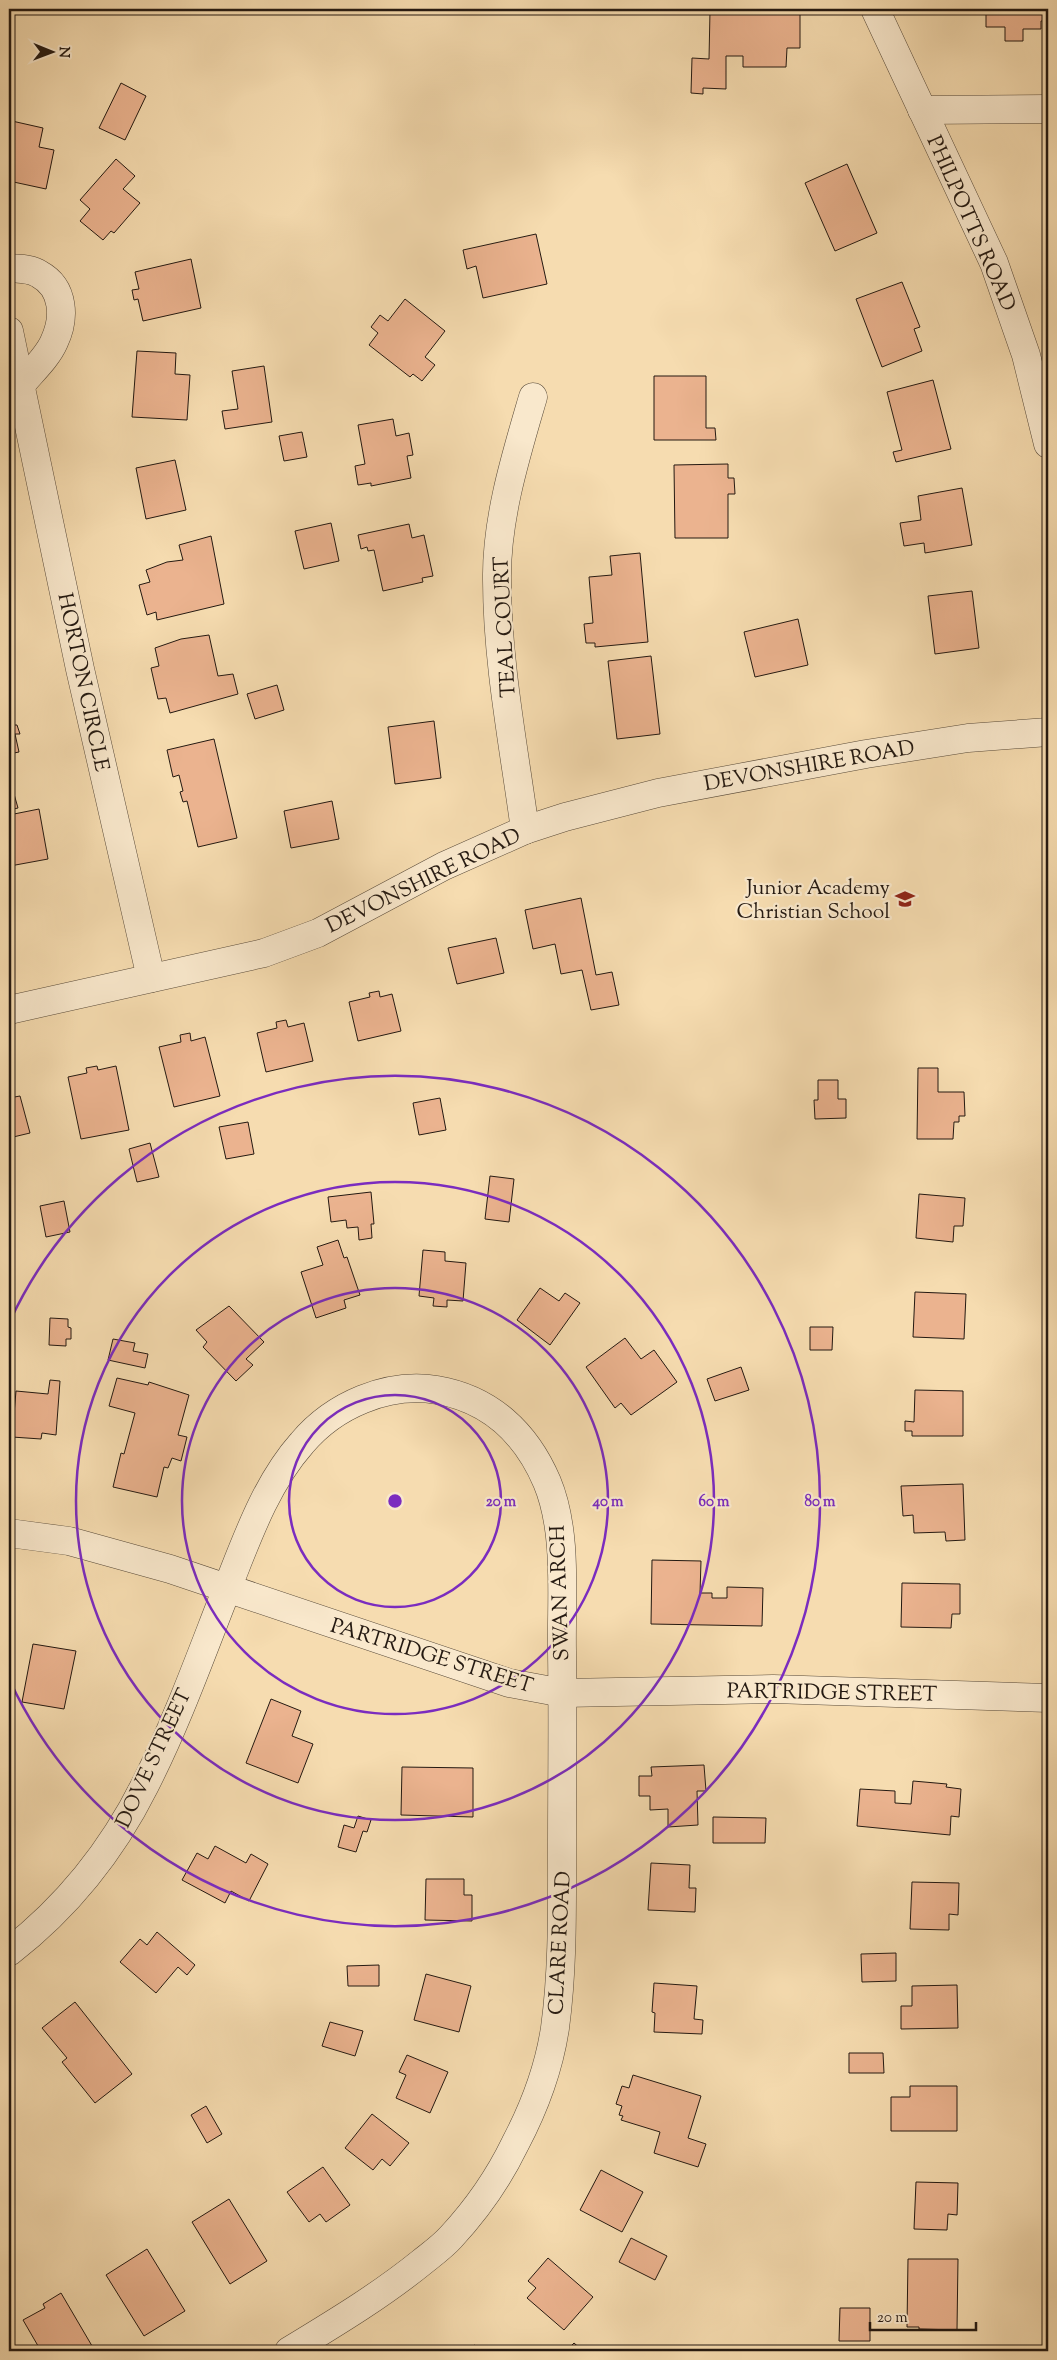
<svg xmlns="http://www.w3.org/2000/svg" width="1057" height="2360" viewBox="0 0 1057 2360" font-family="'Sorts Mill Goudy',serif">
  <style>
    .building { fill: #ebb38f; stroke: #241911 }
    .lines { fill: none; stroke-linecap: round; stroke-linejoin: round }
    .minor-casing { stroke: #584a39; stroke-width: 29 }
    .minor { stroke: #f9e8cc; stroke-width: 28 }
    .ring { fill: none; stroke: #7b2cbf; stroke-width: 2.5 }
    .labels { text-anchor: middle; stroke-width: 4.5; stroke-linejoin: round; paint-order: stroke }
    .street-label { font-size: 21px; fill: #241911; stroke: #f9e8cc }
    .poi-label { font-size: 21px; fill: #241911; stroke: #f9e8cc; text-anchor: end }
    .centre { fill: #7b2cbf; stroke: #f9e8cc; stroke-width: 2.5 }
    .ring-label { font-size: 15px; text-anchor: middle; font-weight: bold; fill: #7b2cbf; stroke: #f9e8cc; stroke-width: 4.5; stroke-linejoin: round; paint-order: stroke }
  </style>
  <rect width="100%" height="100%" fill="#f6dcb0"/>
  <filter id="stains"><feTurbulence type="fractalNoise" baseFrequency=".004" numOctaves="4"/><feColorMatrix values="0 0 0 0 .2 0 0 0 0 .09 0 0 0 0 .02 0 0 0 .5 -.17"/></filter>
  <radialGradient id="worn" r=".72"><stop offset=".6" stop-color="#630" stop-opacity="0"/><stop offset="1" stop-color="#630" stop-opacity=".3"/></radialGradient>
  <g class="building">
    <path d="M 986,9 L 1048,9 L 1048,21 L 1041,21 L 1041,29 L 1023,29 L 1023,41 L 1005,41 L 1005,27 L 986,27 Z"/>
    <path d="M 710,11 L 800,13 L 800,48 L 787,48 L 786,67 L 743,67 L 743,56 L 726,56 L 726,89 L 703,88 L 703,94 L 691,93 L 692,58 L 709,59 Z"/>
    <path d="M 121,83 L 146,96 L 125,140 L 99,128 Z"/>
    <path d="M 12,121 L 43,128 L 39,147 L 54,150 L 46,189 L 9,181 L 9,136 Z"/>
    <path d="M 116,159 L 135,176 L 123,189 L 140,203 L 114,233 L 111,231 L 103,240 L 80,221 L 90,209 L 80,200 Z"/>
    <path d="M 847,164 L 877,233 L 835,251 L 805,183 Z"/>
    <path d="M 536,234 L 547,284 L 483,298 L 476,266 L 467,269 L 463,250 Z"/>
    <path d="M 191,259 L 201,308 L 143,321 L 138,299 L 134,300 L 132,290 L 139,289 L 135,272 Z"/>
    <path d="M 902,282 L 920,327 L 914,329 L 922,351 L 882,367 L 856,299 Z"/>
    <path d="M 405,299 L 445,331 L 425,357 L 435,365 L 422,381 L 413,374 L 410,377 L 369,345 L 378,333 L 371,327 L 380,315 L 388,321 Z"/>
    <path d="M 137,351 L 176,353 L 175,374 L 190,375 L 187,420 L 132,417 Z"/>
    <path d="M 264,366 L 272,422 L 225,429 L 222,411 L 238,409 L 232,371 Z"/>
    <path d="M 654,376 L 706,376 L 706,428 L 715,428 L 716,440 L 654,440 Z"/>
    <path d="M 933,380 L 951,449 L 896,462 L 893,452 L 902,450 L 887,392 Z"/>
    <path d="M 393,419 L 396,436 L 409,433 L 413,455 L 407,456 L 411,478 L 371,486 L 371,483 L 358,485 L 355,466 L 365,464 L 358,425 Z"/>
    <path d="M 302,432 L 307,457 L 284,461 L 279,436 Z"/>
    <path d="M 175,460 L 186,510 L 146,519 L 136,468 Z"/>
    <path d="M 728,464 L 728,478 L 734,478 L 735,494 L 728,494 L 728,538 L 675,538 L 674,465 Z"/>
    <path d="M 962,488 L 972,545 L 925,553 L 924,543 L 904,546 L 900,523 L 921,520 L 918,496 Z"/>
    <path d="M 331,523 L 339,561 L 304,569 L 295,531 Z"/>
    <path d="M 409,524 L 412,538 L 424,535 L 433,576 L 422,578 L 423,582 L 383,591 L 374,550 L 368,551 L 367,547 L 361,549 L 358,535 Z"/>
    <path d="M 211,536 L 224,604 L 157,620 L 156,612 L 147,615 L 139,585 L 150,582 L 146,570 L 167,562 L 183,560 L 179,545 Z"/>
    <path d="M 640,553 L 648,642 L 595,647 L 595,643 L 586,643 L 584,624 L 593,623 L 589,577 L 612,575 L 610,556 Z"/>
    <path d="M 972,591 L 979,648 L 935,654 L 928,596 Z"/>
    <path d="M 798,619 L 808,665 L 755,677 L 744,632 Z"/>
    <path d="M 209,635 L 218,676 L 233,674 L 238,694 L 170,713 L 166,698 L 158,699 L 151,668 L 159,666 L 155,648 L 181,639 Z"/>
    <path d="M 651,656 L 660,734 L 617,739 L 608,661 Z"/>
    <path d="M 277,685 L 284,710 L 255,719 L 247,694 Z"/>
    <path d="M 9,706 L 13,725 L 17,725 L 20,734 L 15,734 L 19,752 L 9,754 Z"/>
    <path d="M 434,721 L 441,778 L 395,784 L 388,727 Z"/>
    <path d="M 214,739 L 237,838 L 198,847 L 187,801 L 183,802 L 180,792 L 183,791 L 179,775 L 173,777 L 167,750 Z"/>
    <path d="M 9,787 L 12,787 L 18,808 L 9,810 Z"/>
    <path d="M 332,801 L 339,839 L 291,848 L 284,811 Z"/>
    <path d="M 39,809 L 48,859 L 10,866 L 9,815 Z"/>
    <path d="M 581,898 L 596,975 L 612,972 L 619,1005 L 591,1010 L 582,970 L 561,974 L 555,944 L 533,949 L 525,910 Z"/>
    <path d="M 496,938 L 504,973 L 457,984 L 448,948 Z"/>
    <path d="M 379,991 L 380,997 L 392,994 L 401,1031 L 358,1041 L 349,1002 L 370,997 L 369,993 Z"/>
    <path d="M 286,1020 L 288,1027 L 304,1023 L 313,1061 L 266,1072 L 257,1033 L 277,1028 L 276,1022 Z"/>
    <path d="M 190,1033 L 191,1041 L 205,1037 L 220,1096 L 174,1107 L 159,1047 L 181,1042 L 180,1035 Z"/>
    <path d="M 97,1066 L 98,1070 L 116,1066 L 129,1130 L 81,1139 L 68,1077 L 87,1073 L 86,1068 Z"/>
    <path d="M 918,1068 L 938,1068 L 938,1092 L 964,1092 L 965,1116 L 959,1116 L 959,1122 L 954,1122 L 953,1139 L 917,1139 Z"/>
    <path d="M 818,1080 L 838,1080 L 838,1099 L 846,1099 L 846,1118 L 815,1119 L 814,1100 L 818,1100 Z"/>
    <path d="M 20,1096 L 30,1133 L 9,1138 L 9,1098 Z"/>
    <path d="M 440,1098 L 446,1130 L 419,1135 L 413,1103 Z"/>
    <path d="M 248,1122 L 254,1154 L 226,1159 L 219,1127 Z"/>
    <path d="M 150,1143 L 159,1177 L 137,1182 L 129,1149 Z"/>
    <path d="M 490,1176 L 514,1179 L 509,1222 L 485,1219 Z"/>
    <path d="M 371,1192 L 374,1224 L 371,1224 L 372,1238 L 359,1240 L 358,1227 L 347,1228 L 346,1220 L 331,1222 L 328,1197 Z"/>
    <path d="M 919,1194 L 965,1198 L 963,1226 L 954,1226 L 953,1242 L 916,1238 Z"/>
    <path d="M 64,1201 L 70,1232 L 46,1237 L 40,1206 Z"/>
    <path d="M 338,1240 L 344,1258 L 347,1257 L 360,1295 L 344,1300 L 346,1308 L 316,1318 L 301,1272 L 323,1265 L 317,1247 Z"/>
    <path d="M 423,1250 L 445,1252 L 445,1261 L 466,1263 L 463,1301 L 447,1300 L 447,1307 L 433,1306 L 434,1298 L 419,1296 Z"/>
    <path d="M 540,1288 L 559,1301 L 565,1293 L 580,1303 L 550,1345 L 517,1320 Z"/>
    <path d="M 915,1292 L 966,1294 L 964,1339 L 913,1337 Z"/>
    <path d="M 229,1306 L 264,1342 L 246,1359 L 253,1365 L 236,1381 L 203,1347 L 207,1342 L 196,1330 Z"/>
    <path d="M 50,1318 L 68,1319 L 68,1327 L 71,1328 L 71,1339 L 66,1339 L 66,1346 L 49,1345 Z"/>
    <path d="M 810,1327 L 833,1327 L 832,1350 L 810,1350 Z"/>
    <path d="M 625,1338 L 641,1359 L 654,1350 L 677,1382 L 631,1415 L 621,1403 L 615,1408 L 586,1367 Z"/>
    <path d="M 113,1339 L 135,1343 L 133,1351 L 148,1354 L 145,1368 L 108,1360 Z"/>
    <path d="M 741,1367 L 749,1390 L 715,1401 L 707,1379 Z"/>
    <path d="M 117,1378 L 148,1385 L 149,1382 L 189,1395 L 178,1435 L 187,1437 L 181,1461 L 172,1458 L 168,1468 L 164,1467 L 157,1497 L 113,1487 L 121,1453 L 124,1454 L 135,1413 L 109,1406 Z"/>
    <path d="M 50,1380 L 60,1381 L 56,1435 L 42,1433 L 41,1439 L 12,1437 L 16,1391 L 48,1394 Z"/>
    <path d="M 915,1390 L 963,1391 L 963,1436 L 912,1436 L 912,1431 L 905,1431 L 905,1421 L 914,1422 Z"/>
    <path d="M 963,1484 L 965,1540 L 946,1541 L 945,1532 L 914,1533 L 913,1515 L 903,1516 L 901,1486 Z"/>
    <path d="M 652,1560 L 701,1561 L 700,1593 L 712,1593 L 712,1598 L 727,1598 L 727,1587 L 763,1588 L 762,1626 L 651,1624 Z"/>
    <path d="M 902,1583 L 960,1584 L 960,1614 L 952,1614 L 951,1628 L 901,1627 Z"/>
    <path d="M 33,1644 L 76,1651 L 64,1709 L 22,1702 Z"/>
    <path d="M 271,1699 L 301,1711 L 292,1736 L 313,1744 L 298,1783 L 246,1763 Z"/>
    <path d="M 704,1765 L 706,1791 L 697,1791 L 698,1825 L 668,1827 L 668,1809 L 650,1810 L 650,1796 L 639,1796 L 639,1776 L 652,1776 L 651,1767 Z"/>
    <path d="M 402,1767 L 473,1768 L 473,1817 L 401,1815 Z"/>
    <path d="M 913,1781 L 947,1784 L 946,1787 L 961,1789 L 959,1817 L 951,1816 L 950,1835 L 857,1826 L 860,1789 L 895,1791 L 895,1803 L 911,1804 Z"/>
    <path d="M 358,1816 L 371,1820 L 367,1832 L 363,1831 L 356,1852 L 338,1847 L 344,1825 L 354,1828 Z"/>
    <path d="M 713,1817 L 766,1818 L 765,1843 L 713,1843 Z"/>
    <path d="M 215,1846 L 246,1863 L 251,1854 L 268,1864 L 249,1901 L 231,1891 L 225,1903 L 182,1880 L 197,1853 L 208,1859 Z"/>
    <path d="M 651,1863 L 690,1865 L 689,1888 L 696,1888 L 695,1912 L 648,1910 Z"/>
    <path d="M 426,1879 L 464,1879 L 464,1895 L 472,1895 L 472,1921 L 425,1920 Z"/>
    <path d="M 912,1882 L 959,1883 L 958,1915 L 949,1914 L 949,1930 L 910,1929 Z"/>
    <path d="M 157,1932 L 195,1965 L 187,1975 L 178,1967 L 156,1993 L 120,1962 L 140,1939 L 147,1945 Z"/>
    <path d="M 896,1953 L 896,1981 L 862,1982 L 861,1954 Z"/>
    <path d="M 379,1965 L 379,1986 L 348,1986 L 347,1966 Z"/>
    <path d="M 426,1974 L 471,1986 L 459,2032 L 414,2020 Z"/>
    <path d="M 654,1983 L 697,1986 L 694,2019 L 703,2020 L 702,2034 L 654,2032 L 655,2013 L 652,2012 Z"/>
    <path d="M 957,1985 L 958,2028 L 901,2029 L 901,2006 L 912,2006 L 912,1986 Z"/>
    <path d="M 75,2002 L 132,2074 L 95,2103 L 62,2062 L 67,2058 L 42,2028 Z"/>
    <path d="M 330,2022 L 363,2031 L 355,2056 L 322,2046 Z"/>
    <path d="M 849,2053 L 883,2053 L 884,2073 L 849,2073 Z"/>
    <path d="M 407,2055 L 448,2072 L 430,2113 L 396,2098 L 406,2075 L 399,2072 Z"/>
    <path d="M 633,2075 L 701,2096 L 688,2138 L 706,2144 L 698,2167 L 654,2153 L 660,2132 L 621,2120 L 623,2116 L 619,2115 L 622,2106 L 616,2104 L 622,2086 L 629,2088 Z"/>
    <path d="M 910,2086 L 957,2086 L 957,2131 L 891,2131 L 891,2097 L 910,2097 Z"/>
    <path d="M 206,2106 L 222,2134 L 207,2143 L 191,2115 Z"/>
    <path d="M 372,2114 L 409,2143 L 390,2166 L 382,2159 L 373,2170 L 345,2148 Z"/>
    <path d="M 323,2167 L 350,2205 L 326,2222 L 320,2214 L 309,2222 L 287,2192 Z"/>
    <path d="M 601,2170 L 643,2192 L 622,2232 L 580,2210 Z"/>
    <path d="M 916,2182 L 958,2183 L 957,2215 L 948,2214 L 947,2230 L 914,2229 Z"/>
    <path d="M 229,2199 L 267,2261 L 230,2284 L 192,2222 Z"/>
    <path d="M 631,2238 L 667,2256 L 655,2280 L 619,2262 Z"/>
    <path d="M 147,2249 L 185,2311 L 144,2336 L 106,2275 Z"/>
    <path d="M 548,2258 L 593,2297 L 564,2330 L 527,2298 L 536,2288 L 528,2281 Z"/>
    <path d="M 908,2259 L 958,2259 L 957,2330 L 919,2329 L 919,2327 L 907,2327 Z"/>
    <path d="M 61,2293 L 95,2351 L 41,2351 L 23,2320 L 45,2308 L 43,2304 Z"/>
    <path d="M 840,2308 L 870,2308 L 870,2341 L 839,2341 Z"/>
    <path d="M 574,2343 L 583,2351 L 566,2351 Z"/>
    <path d="M 475,2345 L 478,2351 L 463,2351 Z"/>
  </g>
  <g class="lines">
    <defs>
      <g id="minor">
        <path d="M 875,9 L 994,263 L 1026,355 L 1048,444"/>
        <path d="M 922,110 L 1048,109"/>
        <path d="M 9,268 C 19,269 30,268 39,274 C 65,288 65,319 54,342 C 47,358 31,372 20,386"/>
        <path d="M 9,331 L 80,669 L 151,978"/>
        <path d="M 525,830 C 514,748 497,662 497,580 C 496,519 516,455 533,397"/>
        <path d="M 9,1010 L 264,953 L 318,933 L 444,866 L 525,830 L 565,817 L 658,793 L 866,754 L 968,738 L 1048,732"/>
        <path d="M 9,1533 L 69,1541 L 170,1569 L 509,1683 L 563,1693 L 773,1689 L 1048,1698"/>
        <path d="M 9,1952 C 67,1907 112,1851 145,1785 C 179,1718 204,1646 232,1576 C 250,1530 269,1480 302,1443 C 334,1405 387,1382 437,1390 C 490,1399 526,1433 547,1482 C 568,1532 561,1597 562,1651 C 563,1717 562,1783 562,1849 C 562,1909 563,1969 555,2028 C 549,2068 534,2108 515,2144 C 499,2177 476,2210 451,2237 C 443,2246 432,2254 422,2262 C 380,2296 335,2323 289,2351"/>
      </g>
    </defs>
    <use href="#minor" class="minor-casing"/>
    <use href="#minor" class="minor"/>
  </g>
  <g class="ring">
    <circle cx="395" cy="1501" r="106"/>
    <circle cx="395" cy="1501" r="213"/>
    <circle cx="395" cy="1501" r="319"/>
    <path d="M10 1321A425 425 0 1 1 10 1681"/>
  </g>
  <defs>
    <symbol id="school-bare" viewBox="-9 -9 18 18"><path d="M0-5L7-2L0 1L-7-2ZM-4 1L0 2.5L4 1V4Q0 6-4 4Z" fill="#8f2418" stroke="#f9e8cc" stroke-width="2.5" paint-order="stroke"/></symbol>
  </defs>
  <g fill-rule="evenodd">
    <use href="#school-bare" x="891" y="885" width="28" height="28"/>
  </g>
  <g class="labels">
    <g class="street-label">
      <text transform="translate(972 223) rotate(66)" y="7">PHILPOTTS ROAD</text>
      <text transform="translate(504 627) rotate(-93)" y="7">TEAL COURT</text>
      <text transform="translate(84 682) rotate(78)" y="7">HORTON CIRCLE</text>
      <text transform="translate(809 765) rotate(-10)" y="7">DEVONSHIRE ROAD</text>
      <text transform="translate(423 880) rotate(-26)" y="7">DEVONSHIRE ROAD</text>
      <text transform="translate(559 1593) rotate(-92)" y="7">SWAN ARCH</text>
      <text transform="translate(432 1655) rotate(17)" y="7">PARTRIDGE STREET</text>
      <text transform="translate(832 1692) rotate(1)" y="7">PARTRIDGE STREET</text>
      <text transform="translate(153 1758) rotate(-65)" y="7">DOVE STREET</text>
      <text transform="translate(559 1943) rotate(-87)" y="7">CLARE ROAD</text>
    </g>
    <g class="poi-label">
      <text x="890" y="894">Junior Academy<tspan x="890" dy="24">Christian School</tspan></text>
    </g>
  </g>
  <circle cx="395" cy="1501" r="8" class="centre"/>
  <g class="ring-label">
    <text x="501" y="1506">20 m</text>
    <text x="608" y="1506">40 m</text>
    <text x="714" y="1506">60 m</text>
    <text x="820" y="1506">80 m</text>
  </g>
  <rect width="1057" height="2360" fill="none" stroke="#f6dcb0" stroke-width="30"/>
  <rect x="10" y="10" width="1037" height="2340" fill="none" stroke="#241911" stroke-width="2.5"/>
  <rect x="15" y="15" width="1027" height="2330" fill="none" stroke="#241911"/>
  <g transform="translate(52 52) rotate(91)" stroke="#f9e8cc" stroke-width="4" paint-order="stroke">
  <path d="M0-4L9 19L0 12L-9 19Z" fill="#241911"/>
  <text y="-8" font-size="14" font-weight="bold" text-anchor="middle" fill="#241911">N</text>
  </g>
  <path d="M870 2322v8h106v-8" fill="none" stroke="#241911" stroke-width="2.5"/>
  <text x="877" y="2322" font-size="15" fill="#241911" stroke="#f9e8cc" stroke-width="4" paint-order="stroke">20 m</text>
  <rect width="100%" height="100%" filter="url(#stains)"/>
  <rect width="100%" height="100%" fill="url(#worn)"/>
</svg>
